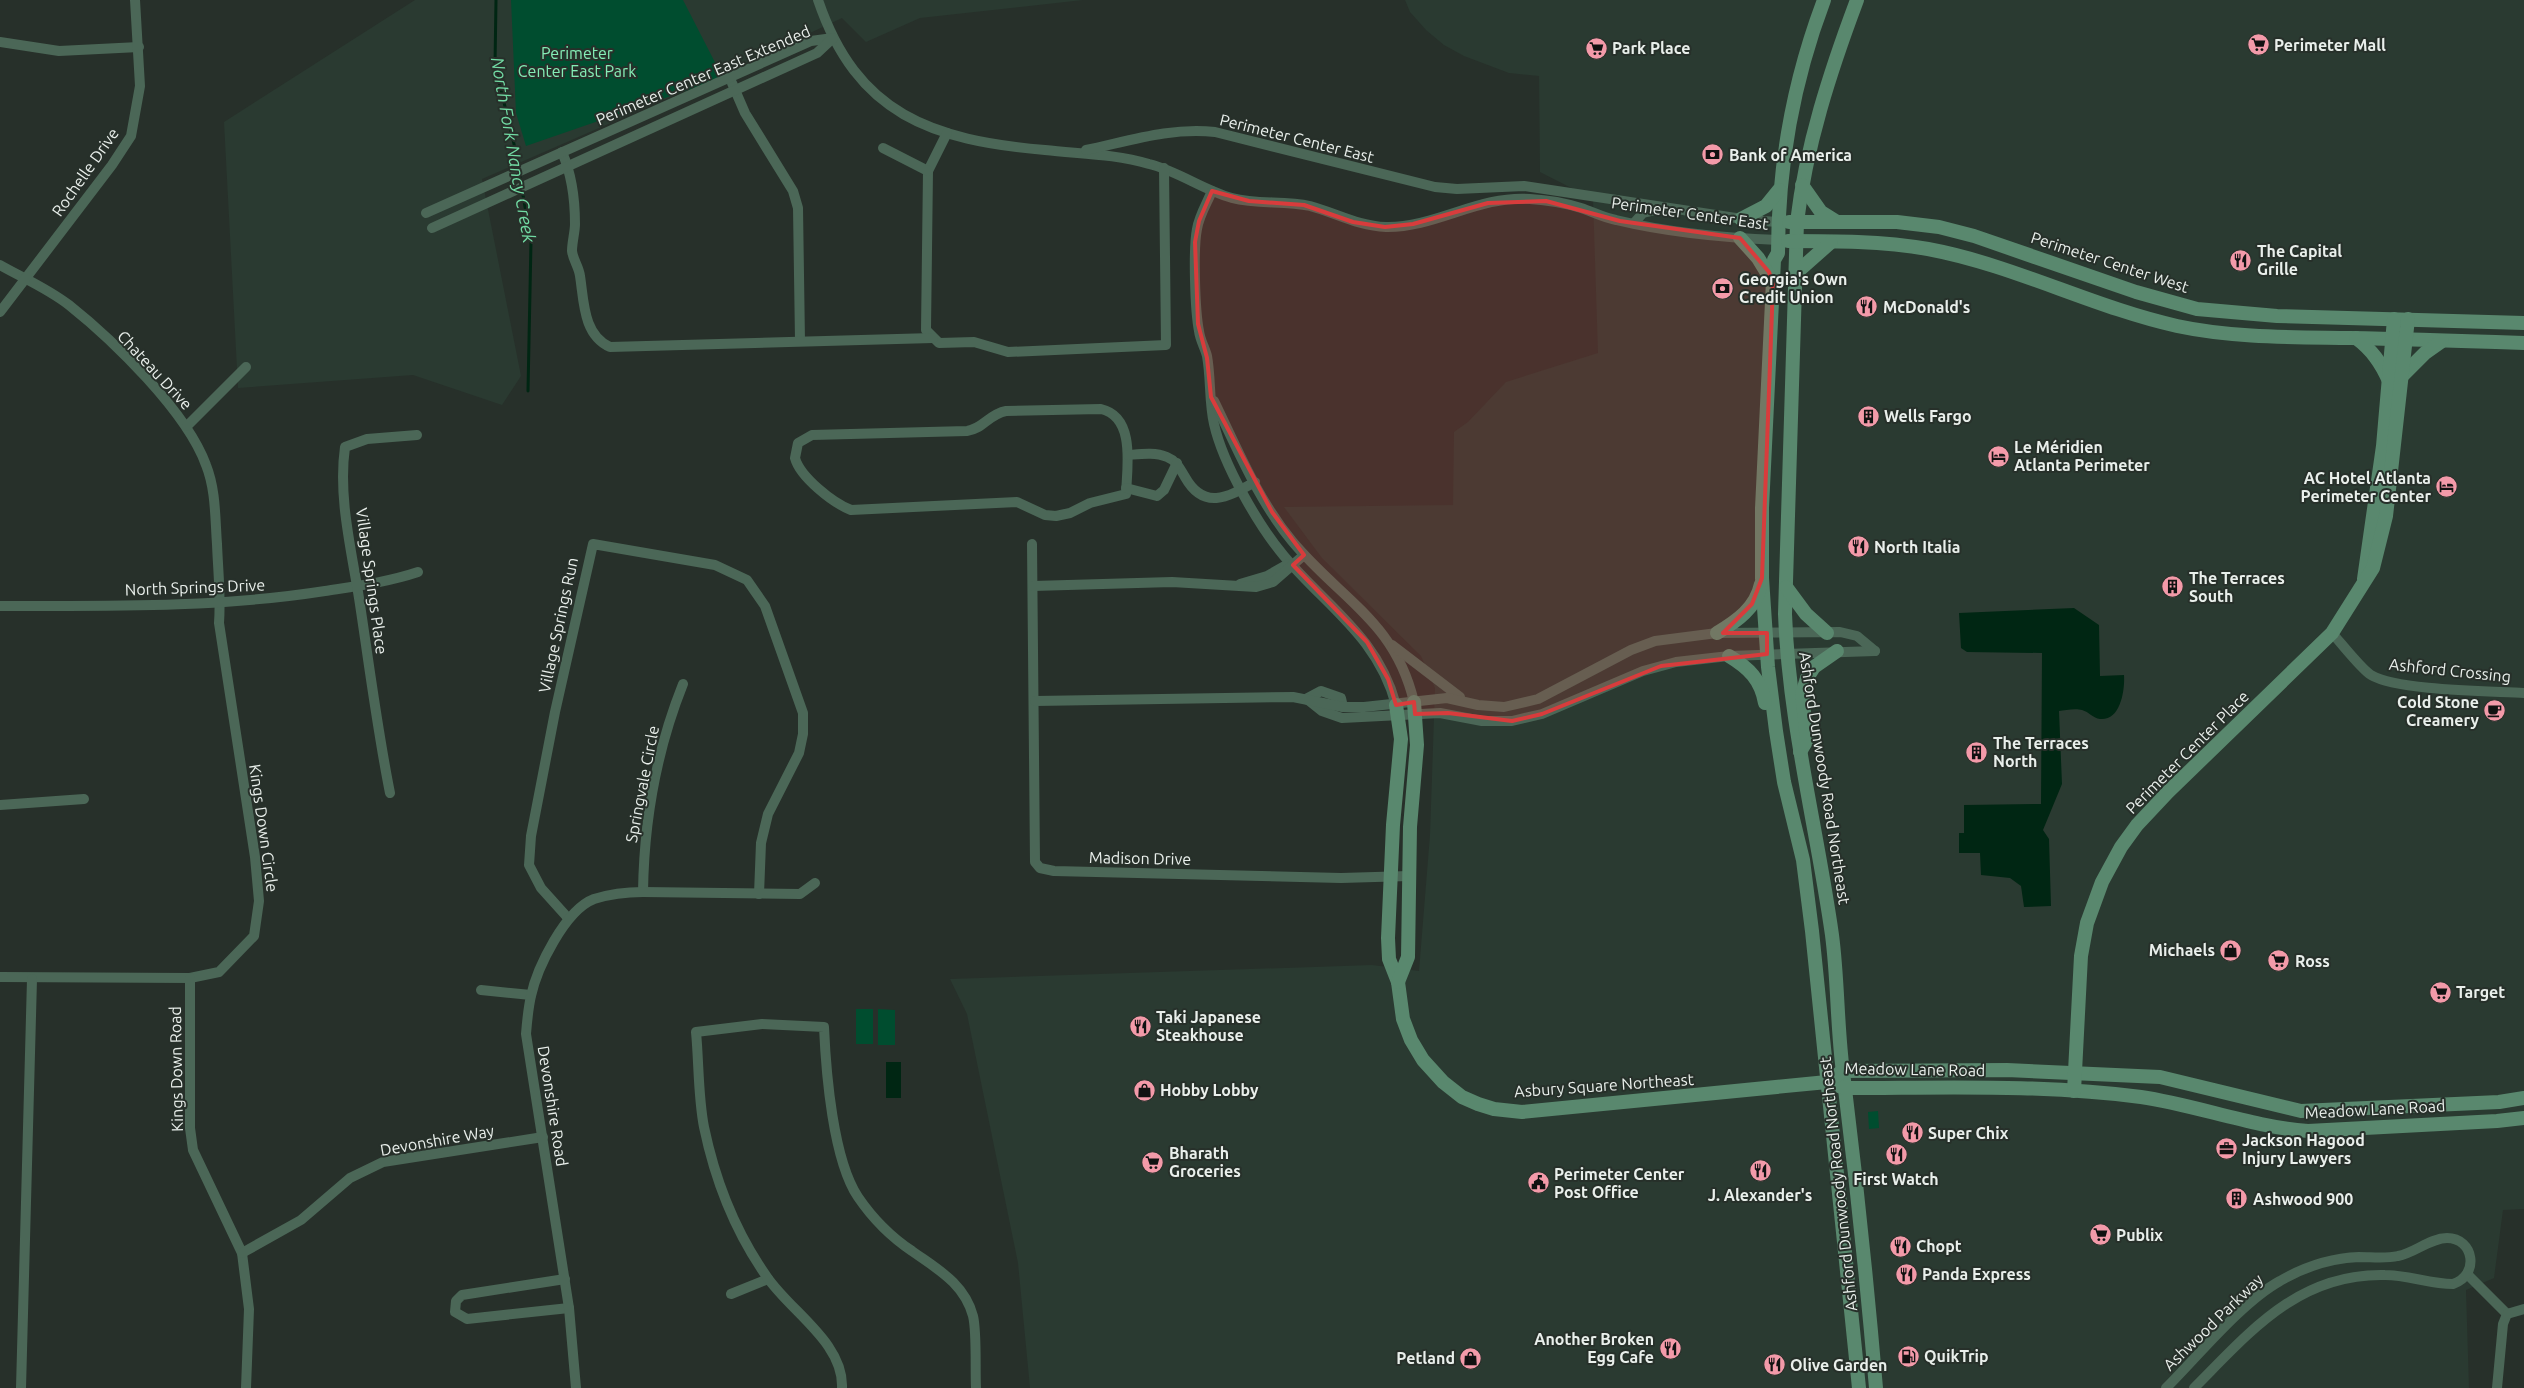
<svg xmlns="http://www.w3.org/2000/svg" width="2524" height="1388" viewBox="0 0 2524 1388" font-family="Ubuntu,sans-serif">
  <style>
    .built { fill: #2a3a31 }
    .green { fill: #004d2f }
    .water { fill: #002613 }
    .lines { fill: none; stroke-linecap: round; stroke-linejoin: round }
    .stream { stroke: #002613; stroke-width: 3 }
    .street { stroke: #4b6757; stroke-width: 10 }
    .secondary { stroke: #59886e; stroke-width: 14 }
    .marked { fill: #d83c3c; fill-opacity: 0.2; stroke: #d83c3c; stroke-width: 4; stroke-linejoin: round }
    .labels { text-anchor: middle; stroke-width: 4; stroke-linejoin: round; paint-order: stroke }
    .poi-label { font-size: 16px; font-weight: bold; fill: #e9efeb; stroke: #27302a; text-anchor: start }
    .park-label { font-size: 16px; fill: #85edb6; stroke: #27302a }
    .street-label { font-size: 16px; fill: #e9efeb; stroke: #27302a }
    .water-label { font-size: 18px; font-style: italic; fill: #72dba4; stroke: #27302a }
  </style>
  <rect width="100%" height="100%" fill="#27302a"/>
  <g class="built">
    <path d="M 415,0 L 1083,0 L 920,18 L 866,42 L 842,18 L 725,73 L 482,179 L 521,376 L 502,405 L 413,375 L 238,388 L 224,122 Z"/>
    <path d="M 1405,0 L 2524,0 L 2524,1209 L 2503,1210 L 2494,1278 L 2466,1290 L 2469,1388 L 1030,1388 L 1018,1263 L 967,1014 L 950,979 L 1372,965 L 1419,971 L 1430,835 L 1435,688 L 1421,656 L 1322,558 L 1284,507 L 1453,505 L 1454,432 L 1468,422 L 1506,382 L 1598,353 L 1593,199 L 1540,172 L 1539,76 L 1509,73 L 1464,56 L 1444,45 L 1426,30 L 1410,12 Z"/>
  </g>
  <g class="green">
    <path d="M 511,0 L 683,0 L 723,78 L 526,146 L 516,113 Z"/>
    <rect x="856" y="1009" width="17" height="35"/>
    <path d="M 878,1009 L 895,1010 L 895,1045 L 878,1045 Z"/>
    <path d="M 1878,1111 L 1879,1128 L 1869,1129 L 1868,1112 Z"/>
  </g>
  <g class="water">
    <path d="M 2074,608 L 2099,625 L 2100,676 L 2124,675 C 2125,689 2121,721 2100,719 C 2093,718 2089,712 2082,710 C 2076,708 2065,710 2059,711 L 2062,784 L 2043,830 L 2049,839 L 2051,906 L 2024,907 L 2021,886 L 2010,878 L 1981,875 L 1980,853 L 1959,853 L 1959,833 L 1964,833 L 1964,805 L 2041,804 L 2042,653 L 1967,652 L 1961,648 L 1959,613 Z"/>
    <rect x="886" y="1062" width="15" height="36"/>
  </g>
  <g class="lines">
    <path class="stream" d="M 496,0 L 495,65 L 514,144 L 531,241 L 528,391"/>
    <g class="street">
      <path d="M 818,0 C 857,115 932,140 1045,150 C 1081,154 1115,154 1149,164 C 1178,171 1203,190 1232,198 C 1258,205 1284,200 1310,206 C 1336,213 1358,226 1386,227 C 1435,228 1479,195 1530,199 C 1547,200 1565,203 1581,208 C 1593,212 1604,218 1616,220 C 1666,232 1726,238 1778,240"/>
      <path d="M 0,42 L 59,51 L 139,47"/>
      <path d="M 732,83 L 745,113 L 793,191 L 798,208 L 800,341"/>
      <path d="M 947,133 L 928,171 L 926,330 L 939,343 L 974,342 L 1008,352 L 1166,345 L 1164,168"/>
      <path d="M 883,148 L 928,171"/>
      <path d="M 1086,150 C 1129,141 1171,127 1215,132 L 1435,187 L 1457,189 L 1524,186 L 1749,220 L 1778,222"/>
      <path d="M 562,152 C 572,175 575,199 575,224 C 575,232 572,242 572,251 C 573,260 579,267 580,276 C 584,301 583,335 610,347 L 933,338"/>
      <path d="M 1212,191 C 1207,203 1199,216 1197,229 C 1193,249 1195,311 1199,331 C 1200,340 1205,348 1207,356 C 1211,378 1209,402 1214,424 C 1223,464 1258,525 1284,556 C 1327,607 1378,637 1396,705"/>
      <path d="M 426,213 L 811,41 L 833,38"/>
      <path d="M 1634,223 L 1643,213 L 1660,209"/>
      <path d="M 432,228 L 817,53 L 833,38"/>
      <path d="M 0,265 C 23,278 47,288 69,305 C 113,340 187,412 206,465 C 216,490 215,518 217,544 C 218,570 221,597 219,623 L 255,857 L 259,901 L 254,936 L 219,972 L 190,978 L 0,977"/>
      <path d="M 0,312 L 112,165 L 131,136 L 140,86 L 135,0"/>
      <path d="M 1214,401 C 1237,448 1258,500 1292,541 C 1340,599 1395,621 1414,702"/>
      <path d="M 1101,409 C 1136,417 1127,468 1126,494 L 1090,503 L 1070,513 L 1056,516 L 1045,515 L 1017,502 L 851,510 C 833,503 800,477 795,458 L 798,443 L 812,435 L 967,431 C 983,429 989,414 1006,411 Z"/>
      <path d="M 187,426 L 246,367"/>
      <path d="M 1128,455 C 1141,454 1155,452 1167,457 C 1177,461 1180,469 1185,477 C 1204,511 1228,497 1255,482"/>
      <path d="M 1126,488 L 1157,496 L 1164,490 L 1177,463"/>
      <path d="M 1032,544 L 1035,862 L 1040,868 L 1054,871 L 1341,878 L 1409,876"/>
      <path d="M 1240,584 L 1267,576 L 1288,564"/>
      <path d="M 1033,586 L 1172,582 L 1256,587 L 1273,582 L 1304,555"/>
      <path d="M 0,606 C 110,606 216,608 325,591 C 357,586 388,582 418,572"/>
      <path d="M 2332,633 C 2341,643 2362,670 2371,675 C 2398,691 2490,691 2524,693"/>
      <path d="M 1392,645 L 1460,697"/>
      <path d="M 1306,699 L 1321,691 L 1341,698 L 1343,707"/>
      <path d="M 1307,699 L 1322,711 L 1342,718 L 1440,713 L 1482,721 L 1512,721 L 1542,714 L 1643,671 L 1676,662 L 1729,656 L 1875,651"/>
      <path d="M 1035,701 L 1293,697 L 1343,707 L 1364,707 L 1447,698 L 1478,705 L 1504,707 L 1538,699 L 1631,650 L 1655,641 L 1717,633 L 1840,632 L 1857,636 L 1875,651"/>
      <path d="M 390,793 C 377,728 369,663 359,598 C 351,548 338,496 345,447 L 367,439 L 417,435"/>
      <path d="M 0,805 L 84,799"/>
      <path d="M 643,892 C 644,822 657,749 683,684"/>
      <path d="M 568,918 L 541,888 L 529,865 L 531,836 L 555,712 L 593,544 L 715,565 L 747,580 L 765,606 L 803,713 L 803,734 L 799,753 L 768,814 L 761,843 L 759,894"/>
      <path d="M 190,978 L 190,1128 L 193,1150 L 242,1253 L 249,1309 L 246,1388"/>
      <path d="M 481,990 L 531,995"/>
      <path d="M 242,1253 L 301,1220 L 350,1178 L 383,1162 L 543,1137"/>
      <path d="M 2468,1275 L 2507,1314"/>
      <path d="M 565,1279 L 462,1295 L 456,1301 L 455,1312 L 467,1319 L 569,1308"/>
      <path d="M 731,1294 L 768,1279"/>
      <path d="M 21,1388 L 32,979"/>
      <path d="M 576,1388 L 569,1308 L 526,1034 C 527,1022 528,1009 531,996 C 537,968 565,910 594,899 C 610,894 627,892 643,892 L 800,894 L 815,883"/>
      <path d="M 842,1388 C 844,1343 791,1312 767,1277 C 736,1233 715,1180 704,1127 C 698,1096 699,1063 696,1032 L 762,1024 L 824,1027 C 826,1073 833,1160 858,1197 C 873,1219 891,1237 912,1251 C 937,1269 964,1283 973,1316 C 977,1332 975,1369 976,1388"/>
      <path d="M 2166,1388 C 2198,1356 2242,1302 2280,1281 C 2304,1267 2332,1258 2359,1257 C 2372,1257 2385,1259 2398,1256 C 2415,1253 2430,1238 2447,1238 C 2474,1238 2480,1275 2453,1284 C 2430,1284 2408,1275 2385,1275 C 2298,1273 2250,1332 2194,1388"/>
      <path d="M 2497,1388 L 2503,1324 L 2507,1314 L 2524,1309"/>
    </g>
    <g class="secondary">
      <path d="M 1824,0 C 1793,82 1778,165 1778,253 L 1774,260 L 1762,508 L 1762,578 L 1768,667 L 1776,731 L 1784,782 L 1803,860 L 1812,931 L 1859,1388"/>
      <path d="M 1857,0 C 1830,72 1806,146 1797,222 L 1785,614 C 1789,723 1817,828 1832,935 C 1838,981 1837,1027 1843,1072 C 1856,1177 1867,1282 1876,1388"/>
      <path d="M 1802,185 L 1821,212 L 1837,222"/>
      <path d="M 1741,219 L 1766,206 L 1779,190"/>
      <path d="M 1789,222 L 1897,222 L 1939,227 L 1974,236 L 2136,292 L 2197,309 L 2277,316 L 2524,323"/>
      <path d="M 1740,238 L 1758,258 L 1772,281"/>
      <path d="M 1788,241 C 1834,241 1882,241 1928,249 C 2014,265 2092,307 2177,326 C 2233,338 2293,337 2350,338 C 2408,339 2466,341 2524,343"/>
      <path d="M 1796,273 L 1831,242"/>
      <path d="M 2356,338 C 2372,350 2381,363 2389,381"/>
      <path d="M 2401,377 L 2425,353 L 2442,341"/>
      <path d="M 2364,579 L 2383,446 L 2394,319"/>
      <path d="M 1786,587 L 1806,614 L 1827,633"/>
      <path d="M 1717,633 C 1737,621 1756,608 1761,584"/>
      <path d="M 1729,656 C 1749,668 1761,680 1765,703"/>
      <path d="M 1396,705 L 1401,739 L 1393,825 L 1388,938 L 1389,959 L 1398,982 L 1403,1019 L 1411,1040 L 1423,1060 L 1443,1082 L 1462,1097 L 1478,1104 L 1494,1109 L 1522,1112 L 1827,1082 L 1845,1088 C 1943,1088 2043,1084 2141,1097 C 2196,1105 2253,1127 2308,1131 L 2497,1121 L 2524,1118"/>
      <path d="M 1800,752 L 1807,740 L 1802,694 L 1807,678 L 1814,667 L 1837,651"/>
      <path d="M 1398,982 L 1408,957 L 1410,827 L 1417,745 L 1414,702"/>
      <path d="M 1836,1076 L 1842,1071 L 2007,1070 L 2160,1077 L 2301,1111 L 2499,1102 L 2524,1098"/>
      <path d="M 2074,1091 L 2081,956 L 2087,923 L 2102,882 L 2121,847 L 2137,825 L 2168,792 L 2332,633 L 2373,568 L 2386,516 L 2408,319"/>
    </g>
  </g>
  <path class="marked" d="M 1212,191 L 1249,201 L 1304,205 L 1353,222 L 1385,227 L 1413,224 L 1488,203 L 1546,201 L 1620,221 L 1740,238 L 1769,272 L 1773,284 L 1762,578 L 1752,604 L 1723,633 L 1767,633 L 1767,654 L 1661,666 L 1542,714 L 1512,721 L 1448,713 L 1415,714 L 1414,702 L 1396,705 L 1388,679 L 1367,642 L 1293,565 L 1304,555 L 1272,512 L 1211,397 L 1207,358 L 1198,324 L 1195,242 L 1199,221 Z"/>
  <defs>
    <symbol id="supermarket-disc" viewBox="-11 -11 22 22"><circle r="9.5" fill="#f39aa9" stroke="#27302a"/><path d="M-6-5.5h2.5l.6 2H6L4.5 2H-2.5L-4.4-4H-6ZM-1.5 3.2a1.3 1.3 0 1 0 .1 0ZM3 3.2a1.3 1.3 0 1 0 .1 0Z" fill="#111"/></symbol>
    <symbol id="bank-disc" viewBox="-11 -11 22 22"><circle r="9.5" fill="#f39aa9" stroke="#27302a"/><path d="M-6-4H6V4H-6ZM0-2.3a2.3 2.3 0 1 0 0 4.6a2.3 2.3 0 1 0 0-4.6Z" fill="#111"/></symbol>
    <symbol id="restaurant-disc" viewBox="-11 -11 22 22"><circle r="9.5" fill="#f39aa9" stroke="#27302a"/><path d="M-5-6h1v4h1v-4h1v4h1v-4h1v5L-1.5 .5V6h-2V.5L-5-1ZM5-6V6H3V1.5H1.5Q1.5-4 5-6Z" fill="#111"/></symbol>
    <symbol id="building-disc" viewBox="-11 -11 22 22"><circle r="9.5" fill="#f39aa9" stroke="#27302a"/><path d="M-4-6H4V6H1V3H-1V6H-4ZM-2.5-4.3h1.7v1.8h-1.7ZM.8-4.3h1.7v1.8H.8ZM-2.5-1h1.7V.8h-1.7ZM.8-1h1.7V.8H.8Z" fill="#111"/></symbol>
    <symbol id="hotel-disc" viewBox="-11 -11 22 22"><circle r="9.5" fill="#f39aa9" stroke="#27302a"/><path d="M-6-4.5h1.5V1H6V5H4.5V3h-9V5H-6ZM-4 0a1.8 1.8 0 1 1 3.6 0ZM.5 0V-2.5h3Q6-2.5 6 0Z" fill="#111"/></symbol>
    <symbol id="cafe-disc" viewBox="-11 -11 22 22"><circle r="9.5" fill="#f39aa9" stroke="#27302a"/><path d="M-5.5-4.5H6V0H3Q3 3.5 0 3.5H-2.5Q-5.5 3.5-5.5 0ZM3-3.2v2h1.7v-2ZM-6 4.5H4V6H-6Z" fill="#111"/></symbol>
    <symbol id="shop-disc" viewBox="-11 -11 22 22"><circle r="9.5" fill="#f39aa9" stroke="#27302a"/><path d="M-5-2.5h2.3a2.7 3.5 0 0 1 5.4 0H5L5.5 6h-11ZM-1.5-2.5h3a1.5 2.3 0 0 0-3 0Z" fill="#111"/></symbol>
    <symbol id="office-disc" viewBox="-11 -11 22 22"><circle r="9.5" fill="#f39aa9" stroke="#27302a"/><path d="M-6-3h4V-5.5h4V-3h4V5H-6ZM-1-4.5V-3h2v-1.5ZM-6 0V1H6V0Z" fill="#111"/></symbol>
    <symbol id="civic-disc" viewBox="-11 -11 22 22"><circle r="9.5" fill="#f39aa9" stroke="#27302a"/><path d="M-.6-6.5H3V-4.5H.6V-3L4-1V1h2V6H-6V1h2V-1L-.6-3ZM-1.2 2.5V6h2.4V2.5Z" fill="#111"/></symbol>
    <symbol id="fuel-disc" viewBox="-11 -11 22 22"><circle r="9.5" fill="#f39aa9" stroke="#27302a"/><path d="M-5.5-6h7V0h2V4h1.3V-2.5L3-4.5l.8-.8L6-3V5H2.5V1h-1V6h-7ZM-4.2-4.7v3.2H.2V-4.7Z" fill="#111"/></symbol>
  </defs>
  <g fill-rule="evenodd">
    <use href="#supermarket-disc" x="2246" y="32" width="25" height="25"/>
    <use href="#supermarket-disc" x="1584" y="36" width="25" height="25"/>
    <use href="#bank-disc" x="1700" y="142" width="25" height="25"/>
    <use href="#restaurant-disc" x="2228" y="248" width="25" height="25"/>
    <use href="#bank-disc" x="1710" y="276" width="25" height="25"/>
    <use href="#restaurant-disc" x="1854" y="294" width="25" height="25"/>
    <use href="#building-disc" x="1856" y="404" width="25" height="25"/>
    <use href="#hotel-disc" x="1986" y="444" width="25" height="25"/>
    <use href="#hotel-disc" x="2434" y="474" width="25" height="25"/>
    <use href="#restaurant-disc" x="1846" y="534" width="25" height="25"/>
    <use href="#building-disc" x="2160" y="574" width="25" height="25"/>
    <use href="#cafe-disc" x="2482" y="698" width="25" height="25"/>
    <use href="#building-disc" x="1964" y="740" width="25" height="25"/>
    <use href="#shop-disc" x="2218" y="938" width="25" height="25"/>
    <use href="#supermarket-disc" x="2266" y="948" width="25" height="25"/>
    <use href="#supermarket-disc" x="2428" y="980" width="25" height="25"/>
    <use href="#restaurant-disc" x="1128" y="1014" width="25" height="25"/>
    <use href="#shop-disc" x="1132" y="1078" width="25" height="25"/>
    <use href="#restaurant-disc" x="1900" y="1120" width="25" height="25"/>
    <use href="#office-disc" x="2214" y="1136" width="25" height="25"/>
    <use href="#restaurant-disc" x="1884" y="1142" width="25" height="25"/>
    <use href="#supermarket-disc" x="1140" y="1150" width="25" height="25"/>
    <use href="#restaurant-disc" x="1748" y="1158" width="25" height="25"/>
    <use href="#civic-disc" x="1526" y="1170" width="25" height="25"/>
    <use href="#building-disc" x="2224" y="1186" width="25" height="25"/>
    <use href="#supermarket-disc" x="2088" y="1222" width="25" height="25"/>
    <use href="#restaurant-disc" x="1888" y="1234" width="25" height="25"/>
    <use href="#restaurant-disc" x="1894" y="1262" width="25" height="25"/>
    <use href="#restaurant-disc" x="1658" y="1336" width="25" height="25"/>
    <use href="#fuel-disc" x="1896" y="1344" width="25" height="25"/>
    <use href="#shop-disc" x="1458" y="1346" width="25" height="25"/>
    <use href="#restaurant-disc" x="1762" y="1352" width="25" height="25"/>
  </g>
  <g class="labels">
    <g class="poi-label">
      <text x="2274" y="51">Perimeter Mall</text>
      <text x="1612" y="54">Park Place</text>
      <text x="1729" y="161">Bank of America</text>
      <text x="2257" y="257">The Capital<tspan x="2257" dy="18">Grille</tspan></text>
      <text x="1739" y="285">Georgia's Own<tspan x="1739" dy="18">Credit Union</tspan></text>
      <text x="1883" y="313">McDonald's</text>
      <text x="1884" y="422">Wells Fargo</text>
      <text x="2014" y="453">Le Méridien<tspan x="2014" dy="18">Atlanta Perimeter</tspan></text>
      <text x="2431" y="484" text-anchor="end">AC Hotel Atlanta<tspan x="2431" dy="18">Perimeter Center</tspan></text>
      <text x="1874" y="553">North Italia</text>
      <text x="2189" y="584">The Terraces<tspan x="2189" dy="18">South</tspan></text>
      <text x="2479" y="708" text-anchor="end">Cold Stone<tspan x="2479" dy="18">Creamery</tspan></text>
      <text x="1993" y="749">The Terraces<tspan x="1993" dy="18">North</tspan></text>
      <text x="2215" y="956" text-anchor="end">Michaels</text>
      <text x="2295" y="967">Ross</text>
      <text x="2456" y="998">Target</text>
      <text x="1156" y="1023">Taki Japanese<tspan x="1156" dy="18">Steakhouse</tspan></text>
      <text x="1160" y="1096">Hobby Lobby</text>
      <text x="1928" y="1139">Super Chix</text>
      <text x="2242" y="1146">Jackson Hagood<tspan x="2242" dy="18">Injury Lawyers</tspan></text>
      <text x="1169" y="1159">Bharath<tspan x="1169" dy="18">Groceries</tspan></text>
      <text x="1554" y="1180">Perimeter Center<tspan x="1554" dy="18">Post Office</tspan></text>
      <text x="1896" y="1185" text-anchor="middle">First Watch</text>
      <text x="1760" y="1201" text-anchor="middle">J. Alexander's</text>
      <text x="2253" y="1205">Ashwood 900</text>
      <text x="2116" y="1241">Publix</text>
      <text x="1916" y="1252">Chopt</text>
      <text x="1922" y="1280">Panda Express</text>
      <text x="1654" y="1345" text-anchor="end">Another Broken<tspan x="1654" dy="18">Egg Cafe</tspan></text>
      <text x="1924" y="1362">QuikTrip</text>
      <text x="1455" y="1364" text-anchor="end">Petland</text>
      <text x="1790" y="1371">Olive Garden</text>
    </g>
    <g class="park-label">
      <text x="577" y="59">Perimeter<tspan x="577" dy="18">Center East Park</tspan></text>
    </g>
    <g class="street-label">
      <text transform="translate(703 75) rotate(-23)" y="6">Perimeter Center East Extended</text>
      <text transform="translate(1297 138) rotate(14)" y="6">Perimeter Center East</text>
      <text transform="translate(85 172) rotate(-55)" y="6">Rochelle Drive</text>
      <text transform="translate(1690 213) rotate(8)" y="6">Perimeter Center East</text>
      <text transform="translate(2110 262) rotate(18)" y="6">Perimeter Center West</text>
      <text transform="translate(155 370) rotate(47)" y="6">Chateau Drive</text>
      <text transform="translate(372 581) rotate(82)" y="6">Village Springs Place</text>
      <text transform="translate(195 587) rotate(-2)" y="6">North Springs Drive</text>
      <text transform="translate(558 625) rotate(-78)" y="6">Village Springs Run</text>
      <text transform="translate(2450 670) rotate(6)" y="6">Ashford Crossing</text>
      <text transform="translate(2187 752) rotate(-45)" y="6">Perimeter Center Place</text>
      <text transform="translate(1825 778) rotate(81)" y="6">Ashford Dunwoody Road Northeast</text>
      <text transform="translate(642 784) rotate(-79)" y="6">Springvale Circle</text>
      <text transform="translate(264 828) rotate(82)" y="6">Kings Down Circle</text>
      <text transform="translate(1140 858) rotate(1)" y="6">Madison Drive</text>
      <text transform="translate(176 1069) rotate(-91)" y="6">Kings Down Road</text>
      <text transform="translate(1915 1069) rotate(1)" y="6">Meadow Lane Road</text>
      <text transform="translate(1604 1085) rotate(-4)" y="6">Asbury Square Northeast</text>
      <text transform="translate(553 1106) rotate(81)" y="6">Devonshire Road</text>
      <text transform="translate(2375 1109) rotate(-3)" y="6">Meadow Lane Road</text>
      <text transform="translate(437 1140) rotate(-10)" y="6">Devonshire Way</text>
      <text transform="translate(1838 1184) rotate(-96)" y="6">Ashford Dunwoody Road Northeast</text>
      <text transform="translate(2213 1322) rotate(-44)" y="6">Ashwood Parkway</text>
    </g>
    <g class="water-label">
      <text transform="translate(513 150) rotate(80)" y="6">North Fork Nancy Creek</text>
    </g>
  </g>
</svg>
